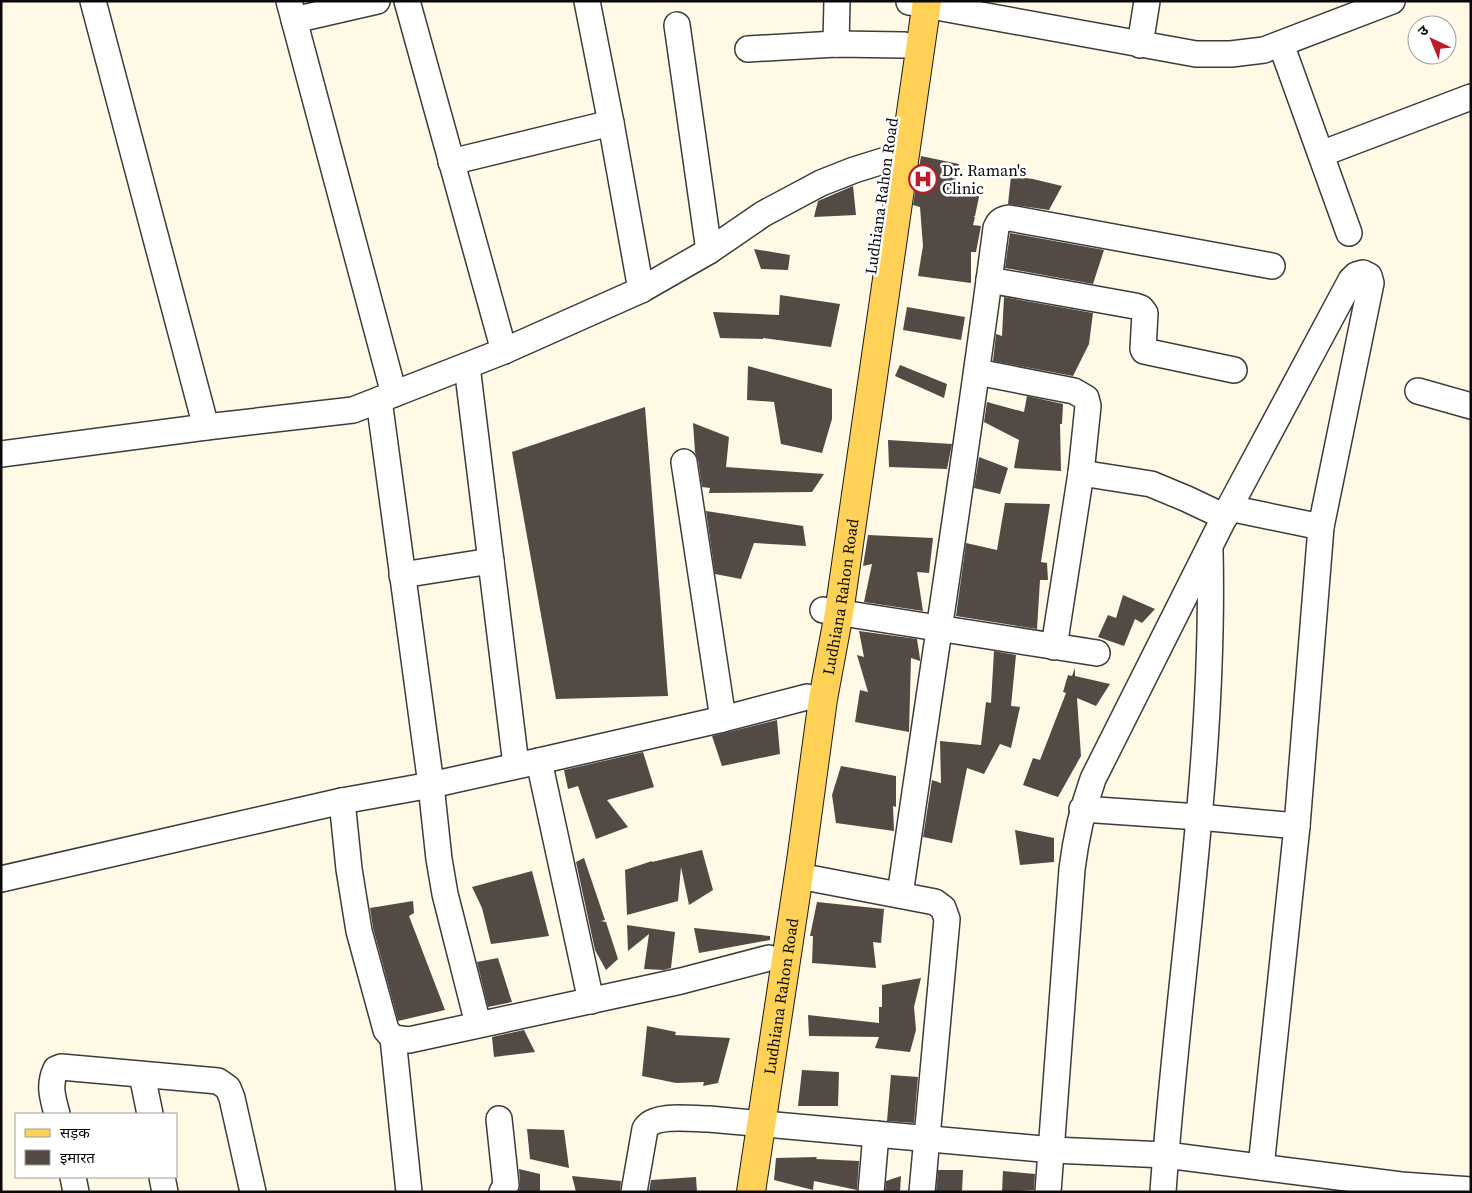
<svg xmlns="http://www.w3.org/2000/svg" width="1472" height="1193" viewBox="0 0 1472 1193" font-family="'Source Serif 4','Noto Sans Devanagari',serif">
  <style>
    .building { fill: #534a45 }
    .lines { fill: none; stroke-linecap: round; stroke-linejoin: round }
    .minor-casing { stroke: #3c3c3c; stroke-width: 28 }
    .major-casing { stroke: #1a1a1a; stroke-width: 30 }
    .minor { stroke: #fff; stroke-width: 25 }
    .major { stroke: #ffd156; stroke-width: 28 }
    .labels { text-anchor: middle; stroke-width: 5; stroke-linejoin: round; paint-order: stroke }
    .poi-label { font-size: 16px; fill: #090909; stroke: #fff; text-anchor: start }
    .street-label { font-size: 16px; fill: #090909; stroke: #fff }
  </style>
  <rect width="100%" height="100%" fill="#fff9e6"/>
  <g class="building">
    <path d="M 921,156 L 959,164 L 954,187 L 980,192 L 975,216 L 973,216 L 975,217 L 973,225 L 981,226 L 976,252 L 971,252 L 971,283 L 918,276 L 923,246 L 920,207 L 913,205 Z"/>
    <path d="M 1011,176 L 1033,179 L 1062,186 L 1049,210 L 1008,204 Z"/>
    <path d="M 853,186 L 856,215 L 814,217 L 818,201 Z"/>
    <path d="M 1010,233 L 1104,250 L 1093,284 L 1005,268 Z"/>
    <path d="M 754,249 L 790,255 L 788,270 L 761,269 Z"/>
    <path d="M 780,295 L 840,304 L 831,347 L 763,338 L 763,339 L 720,338 L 713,312 L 779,315 Z"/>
    <path d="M 1004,297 L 1093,313 L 1089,344 L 1073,376 L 993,361 L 996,334 L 1002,336 Z"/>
    <path d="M 907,307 L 965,317 L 961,340 L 903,330 Z"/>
    <path d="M 900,365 L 947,384 L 944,398 L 895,376 Z"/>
    <path d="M 748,366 L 832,389 L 832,419 L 822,453 L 781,444 L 774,402 L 747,400 Z"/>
    <path d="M 1027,396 L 1063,404 L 1062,424 L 1060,424 L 1061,471 L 1014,468 L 1019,440 L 984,422 L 987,402 L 1024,412 Z"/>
    <path d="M 645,407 L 668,696 L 556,699 L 512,452 Z"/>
    <path d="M 693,423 L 729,437 L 726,467 L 824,474 L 812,492 L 709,493 L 710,488 L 702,487 L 698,460 L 695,452 Z"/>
    <path d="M 888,440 L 952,444 L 947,469 L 889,467 Z"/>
    <path d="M 979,457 L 1008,468 L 1000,494 L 974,488 Z"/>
    <path d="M 1005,503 L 1050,504 L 1041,562 L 1047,563 L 1048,580 L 1040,580 L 1037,629 L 956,616 L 966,543 L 997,550 Z"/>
    <path d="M 706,511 L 803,526 L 806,546 L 754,543 L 741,579 L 715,574 Z"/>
    <path d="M 868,535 L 933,538 L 929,573 L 917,572 L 923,611 L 864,602 L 872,564 L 863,566 Z"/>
    <path d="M 1123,595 L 1155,609 L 1142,623 L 1135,619 L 1124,646 L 1098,637 L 1108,615 L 1116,618 Z"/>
    <path d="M 859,631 L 917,639 L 920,659 L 920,661 L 911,658 L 909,732 L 855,722 L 860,690 L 868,692 L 857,655 L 864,657 Z"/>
    <path d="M 994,651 L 1016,655 L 1011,706 L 1020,707 L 1011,748 L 1000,744 L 984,774 L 967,768 L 952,843 L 923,837 L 932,780 L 941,783 L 940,741 L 981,745 L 986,702 L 991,703 Z"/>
    <path d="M 1075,668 L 1075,676 L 1110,684 L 1096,706 L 1077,698 L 1081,756 L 1058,797 L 1023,785 L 1033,758 L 1040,760 L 1066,693 L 1063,692 L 1068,675 L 1072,676 Z"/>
    <path d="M 777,720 L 780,754 L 722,766 L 712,736 Z"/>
    <path d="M 643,752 L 654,787 L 607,800 L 628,827 L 596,839 L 578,786 L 568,789 L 564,770 Z"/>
    <path d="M 841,766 L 896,776 L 896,807 L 893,806 L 894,831 L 836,823 L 832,795 Z"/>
    <path d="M 1015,830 L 1054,838 L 1054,862 L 1020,865 Z"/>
    <path d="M 702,850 L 713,890 L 689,905 L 681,867 L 678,901 L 627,915 L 625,870 L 652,861 L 652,862 Z"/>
    <path d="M 584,858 L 605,920 L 601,921 L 606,922 L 618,959 L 606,970 L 595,950 L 576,862 Z"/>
    <path d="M 532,871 L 549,936 L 491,944 L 482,908 L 472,887 Z"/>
    <path d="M 413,901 L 414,913 L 409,916 L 445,1010 L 398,1021 L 373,928 L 370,908 Z"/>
    <path d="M 817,902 L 884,909 L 881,943 L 873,942 L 876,968 L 812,963 L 813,936 L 810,936 Z"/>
    <path d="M 627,925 L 675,932 L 671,968 L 664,970 L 644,969 L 649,934 L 628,951 Z"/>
    <path d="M 694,928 L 770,936 L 770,940 L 699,953 Z"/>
    <path d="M 498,958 L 512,1002 L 488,1007 L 477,962 Z"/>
    <path d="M 921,978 L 914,1007 L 916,1030 L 910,1052 L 875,1048 L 879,1037 L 809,1036 L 808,1015 L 879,1023 L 879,1007 L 882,1007 L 882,985 Z"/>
    <path d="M 647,1026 L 676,1032 L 675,1035 L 730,1038 L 718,1083 L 703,1086 L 704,1082 L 676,1083 L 642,1076 Z"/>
    <path d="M 524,1030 L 535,1052 L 494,1057 L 492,1037 Z"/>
    <path d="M 802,1070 L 839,1072 L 838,1106 L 798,1106 Z"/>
    <path d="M 891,1075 L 918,1077 L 914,1123 L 887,1121 Z"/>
    <path d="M 527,1129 L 564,1130 L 569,1168 L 530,1159 Z"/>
    <path d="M 817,1157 L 816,1159 L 859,1161 L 857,1190 L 814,1181 L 813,1190 L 774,1180 L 776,1158 Z"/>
    <path d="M 519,1169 L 540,1174 L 540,1192 L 519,1192 L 520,1183 Z"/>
    <path d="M 938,1170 L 963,1170 L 962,1192 L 936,1192 Z"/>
    <path d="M 1003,1171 L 1035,1174 L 1034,1190 L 1002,1192 Z"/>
    <path d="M 572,1176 L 621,1181 L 620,1192 L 576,1192 Z"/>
    <path d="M 901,1176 L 900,1192 L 885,1192 L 886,1181 Z"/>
    <path d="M 696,1177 L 697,1192 L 649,1192 L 651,1180 Z"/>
  </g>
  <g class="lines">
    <defs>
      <g id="minor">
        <path d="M 93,1 L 206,427"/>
        <path d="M 289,1 L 394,394"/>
        <path d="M 407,1 L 504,351"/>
        <path d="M 587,1 L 611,123 L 641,290"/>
        <path d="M 909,2 L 1196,54 L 1231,54 L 1264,50 L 1392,1"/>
        <path d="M 294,20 L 377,1"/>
        <path d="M 677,25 L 709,251"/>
        <path d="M 836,44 L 837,1"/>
        <path d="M 1281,44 L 1349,233"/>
        <path d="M 1140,45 L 1147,1"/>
        <path d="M 748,49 L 836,44 L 904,45"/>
        <path d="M 1321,154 L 1471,97"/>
        <path d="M 451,162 L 611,123"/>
        <path d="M 989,280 L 1135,306 L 1141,308 L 1145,313 L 1143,349 L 1144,351 L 1234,370"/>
        <path d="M 467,366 L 516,765"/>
        <path d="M 977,372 L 1074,391 L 1086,398 L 1088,406 L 1081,473 L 1054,647"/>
        <path d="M 1418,391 L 1471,406"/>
        <path d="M 379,400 L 431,785 L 439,859 L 445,894 L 478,1024"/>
        <path d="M 1,454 L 206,427 L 353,410 L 504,351 L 641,290 L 709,251 L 763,214 L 821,183 L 854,170 L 886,160 L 905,162"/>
        <path d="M 684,462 L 723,719"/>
        <path d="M 1081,473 L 1151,484 L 1187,499 L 1225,517"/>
        <path d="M 1229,508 L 1321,527"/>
        <path d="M 402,575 L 491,561"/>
        <path d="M 823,610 L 1097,653"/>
        <path d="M 539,761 L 591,1001"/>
        <path d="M 342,801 L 349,869 L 359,931 L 386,1030 L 393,1038 L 409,1040 L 681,981 L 769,958"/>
        <path d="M 1082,809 L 1199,817 L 1297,826"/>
        <path d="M 799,876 L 935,902 L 943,908 L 947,919 L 922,1192"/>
        <path d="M 1,879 L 342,801 L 431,785 L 539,761 L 723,719 L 807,697"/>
        <path d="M 900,895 C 932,673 967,451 996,228 C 999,221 1002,219 1009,218 L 1272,266"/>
        <path d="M 393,1038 L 409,1192"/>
        <path d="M 142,1075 L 150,1114"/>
        <path d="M 57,1114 C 53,1098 48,1086 56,1069 L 61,1067 L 218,1081 L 228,1088 L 232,1098 L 253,1192"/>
        <path d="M 499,1119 L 506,1185 L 502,1192"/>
        <path d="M 73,1177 L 76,1192"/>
        <path d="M 162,1177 L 165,1192"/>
        <path d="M 634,1192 L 645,1129 C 654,1113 691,1119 709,1119 L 1053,1150 L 1166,1155 L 1401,1185 L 1471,1190"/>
        <path d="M 871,1192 L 876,1134"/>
        <path d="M 1048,1192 L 1072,869 C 1076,836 1082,810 1093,779 L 1229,508 L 1351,280 L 1356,275 L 1363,273 L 1369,276 L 1371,283 L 1321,527 L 1297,826 L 1261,1167"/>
        <path d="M 1163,1192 C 1178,978 1215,766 1210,551"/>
      </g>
      <g id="major">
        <path id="s1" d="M 751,1192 L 801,861 L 823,699 L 839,613 L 927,1"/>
      </g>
    </defs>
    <use href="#minor" class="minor-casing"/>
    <use href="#major" class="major-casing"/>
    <use href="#minor" class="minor"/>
    <use href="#major" class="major"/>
  </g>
  <defs>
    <symbol id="hospital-ring" viewBox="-11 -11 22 22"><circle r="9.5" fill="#fff" stroke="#c11926" stroke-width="1.5"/><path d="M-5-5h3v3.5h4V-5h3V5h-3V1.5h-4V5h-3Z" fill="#c11926"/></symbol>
  </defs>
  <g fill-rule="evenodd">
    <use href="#hospital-ring" x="907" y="163" width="32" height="32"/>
  </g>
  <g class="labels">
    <g class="poi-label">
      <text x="942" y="176">Dr. Raman's<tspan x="942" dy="18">Clinic</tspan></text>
    </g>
    <g class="street-label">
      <text transform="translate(881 196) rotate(-82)" y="6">Ludhiana Rahon Road</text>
      <text dy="6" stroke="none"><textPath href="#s1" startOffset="602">Ludhiana Rahon Road</textPath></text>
      <text dy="6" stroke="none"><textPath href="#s1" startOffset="198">Ludhiana Rahon Road</textPath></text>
    </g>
  </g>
  <rect width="1472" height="1193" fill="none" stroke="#090909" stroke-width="5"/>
  <rect x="15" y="1113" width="162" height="65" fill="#ffffff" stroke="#9d9d9d"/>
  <rect x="25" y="1129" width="25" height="8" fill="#ffd156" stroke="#9d9d9d"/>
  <text x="60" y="1138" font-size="15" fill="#090909">सड़क</text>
  <rect x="25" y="1150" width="25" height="15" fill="#534a45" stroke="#9d9d9d"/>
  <text x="60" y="1163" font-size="15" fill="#090909">इमारत</text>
  <g transform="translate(1432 40) rotate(316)"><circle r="24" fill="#ffffff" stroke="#9d9d9d"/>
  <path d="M0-4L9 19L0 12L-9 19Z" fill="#c11926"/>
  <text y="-8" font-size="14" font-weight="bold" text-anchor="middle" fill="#090909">उ</text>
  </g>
</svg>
